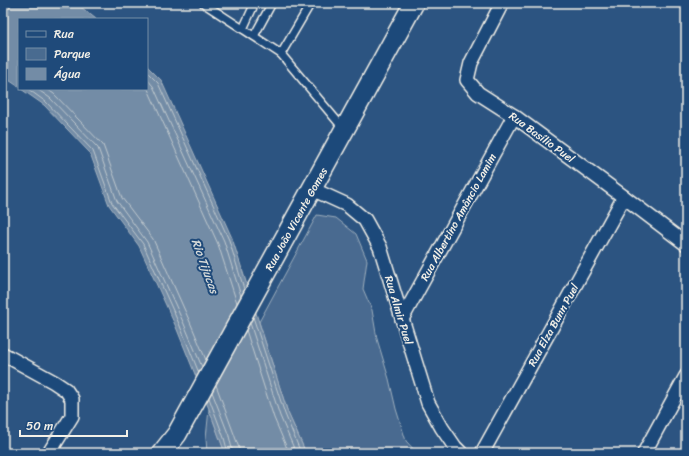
<svg xmlns="http://www.w3.org/2000/svg" width="689" height="456" viewBox="0 0 689 456" font-family="Sriracha,sans-serif">
  <style>
    .green { fill: #496b90; stroke: #9eaebc }
    .water { fill: #738ca6; stroke: #a7b4c0 }
    .lines { fill: none; stroke-linecap: round; stroke-linejoin: round }
    .shore { stroke: #c0c9ce; stroke-width: 1 }
    .lane-casing { stroke: #f4f1e8; stroke-width: 10 }
    .street-casing { stroke: #f4f1e8; stroke-width: 16 }
    .secondary-casing { stroke: #f4f1e8; stroke-width: 22 }
    .lane { stroke: #1f4a7a; stroke-width: 7 }
    .street { stroke: #1f4a7a; stroke-width: 13 }
    .secondary { stroke: #1f4a7a; stroke-width: 19 }
    .labels { text-anchor: middle; stroke-width: 4; stroke-linejoin: round; paint-order: stroke }
    .street-label { font-size: 11px; fill: #f4f1e8; stroke: #1f4a7a }
    .water-label { font-size: 12px; font-style: italic; fill: #dadddb; stroke: #1f4a7a }
  </style>
  <rect width="100%" height="100%" fill="#2c5481"/>
  <filter id="ink" filterUnits="userSpaceOnUse"><feTurbulence type="fractalNoise" baseFrequency=".025" numOctaves="2"/><feDisplacementMap in="SourceGraphic" scale="8" xChannelSelector="R" yChannelSelector="G"/><feConvolveMatrix kernelMatrix="1 2 1 2 8 2 1 2 1" color-interpolation-filters="sRGB"/></filter>
  <g filter="url(#ink)">
    <g class="green">
      <path d="M 317,215 L 336,218 L 356,234 L 367,260 L 363,289 L 372,310 L 377,339 L 389,379 L 396,409 L 406,441 L 417,453 L 306,453 L 288,413 L 259,322 Z"/>
      <path d="M 209,409 L 225,453 L 207,453 L 206,438 Z"/>
    </g>
    <g class="water">
      <path d="M 3,3 L 76,3 L 96,19 L 19,19 L 19,87 L 3,76 Z"/>
      <path d="M 147,66 L 161,80 L 232,238 L 288,413 L 306,453 L 225,453 L 209,409 L 176,327 L 139,246 L 109,205 L 90,153 L 44,105 L 21,89 L 147,89 Z"/>
    </g>
    <g class="lines">
      <g class="shore">
        <path d="M 147,72 L 158,83 L 229,240 L 244,289"/>
        <path d="M 147,79 L 153,86 L 224,241 L 241,296"/>
        <path d="M 147,87 L 218,244 L 237,303"/>
        <path d="M 28,89 L 46,102 L 93,151 L 112,203 L 143,244 L 180,326 L 199,373"/>
        <path d="M 37,89 L 50,98 L 98,148 L 117,201 L 147,242 L 184,324 L 202,367"/>
        <path d="M 47,89 L 54,94 L 103,145 L 122,198 L 153,239 L 190,322 L 206,360"/>
        <path d="M 253,317 L 285,414 L 301,453"/>
        <path d="M 250,323 L 280,416 L 296,453"/>
        <path d="M 246,330 L 274,418 L 289,453"/>
        <path d="M 216,385 L 234,434 L 239,448 L 239,453"/>
        <path d="M 212,392 L 229,436 L 233,453"/>
        <path d="M 209,398 L 224,438 L 228,453"/>
      </g>
      <defs>
        <g id="lane">
          <path d="M 203,3 L 281,54 L 343,128"/>
          <path d="M 243,29 L 255,3"/>
          <path d="M 254,36 L 272,3"/>
          <path d="M 281,54 L 311,3"/>
        </g>
        <g id="street">
          <path d="M 502,3 L 471,63 L 467,80 L 478,93 L 514,116 L 624,197 L 686,244"/>
          <path d="M 312,189 L 347,205 L 365,220 L 380,247 L 428,403 L 442,428 L 455,447 L 461,453"/>
          <path d="M 402,319 L 514,116"/>
          <path d="M 3,354 L 54,382 L 66,390 L 72,399 L 72,416 L 49,453"/>
          <path d="M 482,453 L 624,197"/>
          <path d="M 644,453 L 686,376"/>
        </g>
        <path id="secondary" d="M 162,453 L 177,434 L 414,3"/>
      </defs>
      <use href="#lane" class="lane-casing"/>
      <use href="#street" class="street-casing"/>
      <use href="#secondary" class="secondary-casing"/>
      <use href="#lane" class="lane"/>
      <use href="#street" class="street"/>
      <use href="#secondary" class="secondary"/>
    </g>
  </g>
  <g class="labels">
    <g class="street-label">
      <text transform="translate(542 137) rotate(36)" y="4">Rua Basílio Puel</text>
      <text transform="translate(458 217) rotate(-61)" y="4">Rua Albertino Amâncio Lamim</text>
      <text transform="translate(296 219) rotate(-61)" y="4">Rua João Vicente Gomes</text>
      <text transform="translate(399 310) rotate(73)" y="4">Rua Almir Puel</text>
      <text transform="translate(553 325) rotate(-61)" y="4">Rua Elza Bunn Puel</text>
    </g>
    <g class="water-label">
      <text transform="translate(205 266) rotate(70)" y="4">Rio Tijucas</text>
    </g>
  </g>
  <rect width="689" height="456" fill="none" stroke="#1f4a7a" stroke-width="16"/>
  <rect x="8" y="8" width="673" height="440" fill="none" stroke="#f4f1e8" stroke-width="1.5" filter="url(#ink)"/>
  <rect x="18" y="18" width="130" height="72" fill="#1f4a7a" stroke="#748da6"/>
  <rect x="26" y="31" width="20" height="6" fill="#1f4a7a" stroke="#748da6"/>
  <text x="54" y="38" font-size="12" fill="#f4f1e8">Rua</text>
  <rect x="26" y="48" width="20" height="12" fill="#496b90" stroke="#748da6"/>
  <text x="54" y="58" font-size="12" fill="#f4f1e8">Parque</text>
  <rect x="26" y="68" width="20" height="12" fill="#738ca6" stroke="#748da6"/>
  <text x="54" y="78" font-size="12" fill="#f4f1e8">Água</text>
  <path d="M20 430v6h107v-6" fill="none" stroke="#f4f1e8" stroke-width="2"/>
  <text x="26" y="430" font-size="12" fill="#f4f1e8" stroke="#1f4a7a" stroke-width="3" paint-order="stroke">50 m</text>
</svg>
